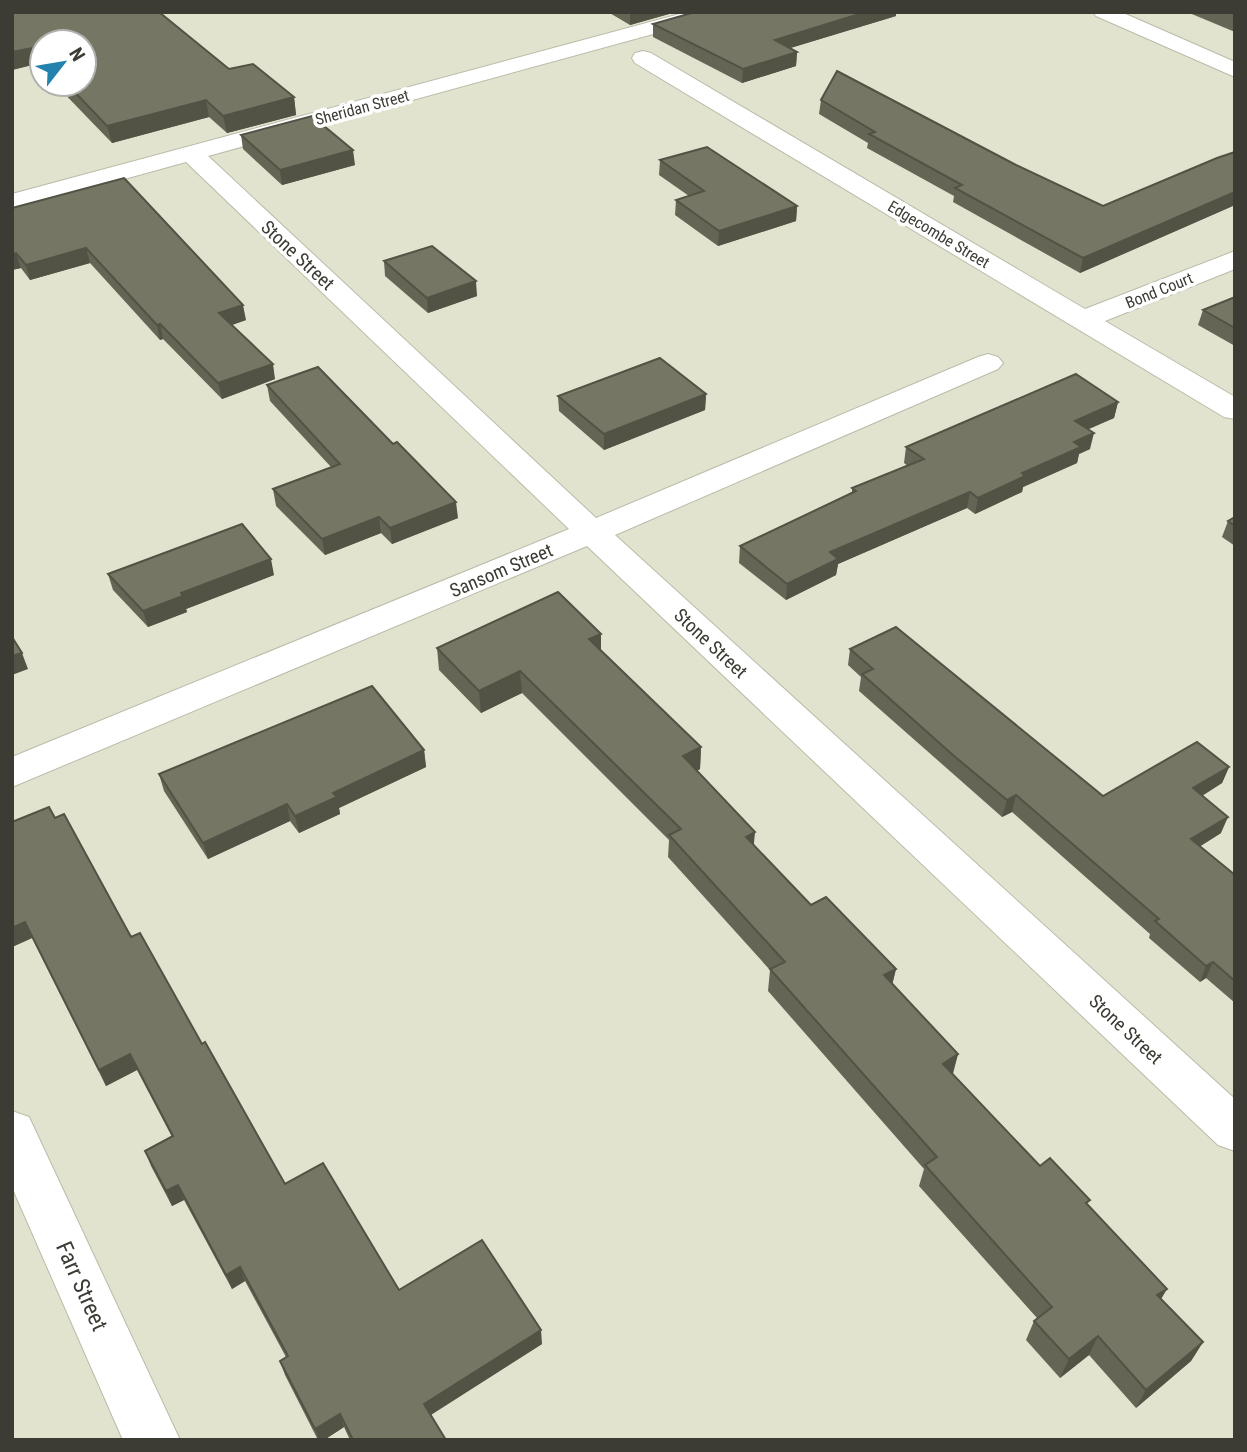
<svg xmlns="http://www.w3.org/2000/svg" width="1247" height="1452" viewBox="0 0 1247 1452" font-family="'Roboto Condensed',sans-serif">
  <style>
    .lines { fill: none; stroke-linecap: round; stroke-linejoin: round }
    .minor-casing { stroke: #babba8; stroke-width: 2 }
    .minor { fill: #fff; fill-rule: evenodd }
    .wall { fill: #656555 }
    .shaded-wall { fill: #525345 }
    .building { fill: #757663; stroke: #525345; stroke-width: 2 }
    .labels { text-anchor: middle; stroke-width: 7; stroke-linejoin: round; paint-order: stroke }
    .far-street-label { font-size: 16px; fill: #3c3c34; stroke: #fff }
    .street-label { font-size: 19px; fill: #3c3c34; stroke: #fff }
    .near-street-label { font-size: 23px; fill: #3c3c34; stroke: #fff }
  </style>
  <rect width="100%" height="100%" fill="#e2e3cf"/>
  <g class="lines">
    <defs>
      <g id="minor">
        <path d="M 687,12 L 722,12 L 719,16 L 208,156 L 596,518 L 978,357 L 988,354 L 998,357 L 1003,363 L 998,369 L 615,535 L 1235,1099 L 1235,1151 L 1218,1145 L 587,546 L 12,787 L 12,757 L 569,529 L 186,162 L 12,210 L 12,194 Z"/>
        <path d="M 1093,12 L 1121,12 L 1235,62 L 1235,77 L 1096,16 Z"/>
        <path d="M 643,51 L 651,53 L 1085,309 L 1235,251 L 1235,269 L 1105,321 L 1235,397 L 1235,419 L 1224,417 L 635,63 L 632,58 L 635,53 Z"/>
        <path d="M 12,1111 L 29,1117 L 180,1440 L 123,1440 L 12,1187 Z"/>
      </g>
    </defs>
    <use href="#minor" class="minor-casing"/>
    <use href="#minor" class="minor"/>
  </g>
  <g class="wall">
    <path d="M 12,12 L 229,69 L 294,97 L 296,115 L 227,133 L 209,117 L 112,143 L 55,84 L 84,84 L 42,42 L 42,70 L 36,64 L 12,70 Z"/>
    <path d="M 608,12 L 676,12 L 630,25 Z"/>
    <path d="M 1187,12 L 1235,12 L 1235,32 Z"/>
    <path d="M 896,16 L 790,48 L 797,52 L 796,66 L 742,83 L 653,37 L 653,24 Z"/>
    <path d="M 821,100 L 1016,165 L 1103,206 L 1235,152 L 1235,205 L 1080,273 L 953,202 L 954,196 L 867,148 L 868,143 L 819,114 Z"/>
    <path d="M 241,135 L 355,165 L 282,185 L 243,149 Z"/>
    <path d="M 660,160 L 797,206 L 796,221 L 718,246 L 675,215 L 676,200 L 689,196 L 659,175 Z"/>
    <path d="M 12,208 L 246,320 L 232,325 L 275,379 L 222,399 L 163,339 L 160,340 L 90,263 L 30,280 L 21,268 L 12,270 Z"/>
    <path d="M 384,261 L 477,296 L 428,313 L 385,276 Z"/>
    <path d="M 1235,297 L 1235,346 L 1198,325 L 1203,310 Z"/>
    <path d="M 267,385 L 458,518 L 392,544 L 381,533 L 325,555 L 276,506 L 273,489 L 331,467 L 270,401 Z"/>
    <path d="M 706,394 L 705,410 L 604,450 L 559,411 L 558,396 Z"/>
    <path d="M 1118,402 L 1114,418 L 1087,429 L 1090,449 L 1079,454 L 1077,463 L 1023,487 L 1022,492 L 975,514 L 967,508 L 838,564 L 836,575 L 786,600 L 739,563 L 740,546 L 852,493 L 852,488 L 908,466 L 904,463 L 906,447 Z"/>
    <path d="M 1235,517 L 1235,546 L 1222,537 L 1228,521 Z"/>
    <path d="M 108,574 L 274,575 L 186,609 L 187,612 L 148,627 L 113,590 Z"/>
    <path d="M 437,648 L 601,651 L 701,747 L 700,769 L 697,771 L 754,845 L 811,905 L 896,969 L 892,984 L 958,1054 L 953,1074 L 1040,1166 L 1088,1205 L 1161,1299 L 1203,1342 L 1191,1361 L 1136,1408 L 1089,1355 L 1060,1378 L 1026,1340 L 1034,1321 L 1037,1318 L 919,1186 L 924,1169 L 768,991 L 770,970 L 668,857 L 669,840 L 522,693 L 481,713 L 439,670 Z"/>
    <path d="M 850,649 L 1103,796 L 1229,767 L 1222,783 L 1202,796 L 1221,833 L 1200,846 L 1235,875 L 1235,1003 L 1206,978 L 1200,982 L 1149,938 L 1150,934 L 1012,812 L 1002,817 L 951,772 L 859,691 L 861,677 L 848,665 Z"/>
    <path d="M 424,750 L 426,767 L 339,808 L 340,814 L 299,833 L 290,821 L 208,859 L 164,791 L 159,774 Z"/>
    <path d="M 55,818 L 202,1044 L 285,1184 L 399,1290 L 542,1344 L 431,1415 L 446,1440 L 350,1440 L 344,1427 L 324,1440 L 318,1440 L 285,1375 L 280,1361 L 286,1357 L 245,1281 L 232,1289 L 184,1200 L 172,1206 L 151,1166 L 145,1151 L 172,1137 L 137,1070 L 106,1086 L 32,938 L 12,947 Z"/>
  </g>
  <g class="shaded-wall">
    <path d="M 630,12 L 676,12 L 630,25 Z"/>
    <path d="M 866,12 L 896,12 L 896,16 L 774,53 L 775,40 Z"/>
    <path d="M 32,48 L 36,64 L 12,70 L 12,52 Z"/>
    <path d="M 797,52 L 796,66 L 742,83 L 743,69 Z"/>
    <path d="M 294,97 L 296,115 L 227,133 L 223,116 Z"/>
    <path d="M 206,100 L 209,117 L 112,143 L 107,126 Z"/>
    <path d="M 353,150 L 355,165 L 282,185 L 280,170 Z"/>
    <path d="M 1235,192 L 1235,205 L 1080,273 L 1083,258 Z"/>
    <path d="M 797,206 L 796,221 L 718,246 L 719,231 Z"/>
    <path d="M 86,248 L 90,263 L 30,280 L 26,265 Z"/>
    <path d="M 16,253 L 21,268 L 12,270 L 12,254 Z"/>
    <path d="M 476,281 L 477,296 L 428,313 L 427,298 Z"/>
    <path d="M 243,305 L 246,320 L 223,328 L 219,313 Z"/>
    <path d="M 160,324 L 163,339 L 160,340 L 157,325 Z"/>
    <path d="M 273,364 L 275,379 L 222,399 L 218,383 Z"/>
    <path d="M 706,394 L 705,410 L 604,450 L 604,434 Z"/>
    <path d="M 1118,402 L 1114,418 L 1071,437 L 1075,421 Z"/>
    <path d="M 1094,433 L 1090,449 L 1079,454 L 1077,463 L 1023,487 L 1022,492 L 975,514 L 978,498 L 1074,442 Z"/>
    <path d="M 970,492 L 967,508 L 838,564 L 836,575 L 786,600 L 787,584 L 830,552 Z"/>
    <path d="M 456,502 L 458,518 L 392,544 L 390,528 Z"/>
    <path d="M 379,517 L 381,533 L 325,555 L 322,539 Z"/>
    <path d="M 271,559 L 274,575 L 186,609 L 187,612 L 148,627 L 143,611 L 181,593 Z"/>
    <path d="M 601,634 L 601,656 L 589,639 Z"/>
    <path d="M 22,653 L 28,669 L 12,675 L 12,656 Z"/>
    <path d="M 520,671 L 522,693 L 481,713 L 479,691 Z"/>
    <path d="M 701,747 L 700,769 L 682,778 L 683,756 Z"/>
    <path d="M 424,750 L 426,767 L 339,808 L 340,814 L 299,833 L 295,816 L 333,793 Z"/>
    <path d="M 1229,767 L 1222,783 L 1187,805 L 1193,788 Z"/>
    <path d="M 1016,795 L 1012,812 L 1002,817 L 1007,800 Z"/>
    <path d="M 287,804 L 290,821 L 208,859 L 203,843 Z"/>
    <path d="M 1228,817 L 1221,833 L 1185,856 L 1191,839 Z"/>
    <path d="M 755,832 L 753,854 L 746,837 Z"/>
    <path d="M 25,922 L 32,938 L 12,947 L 12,928 Z"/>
    <path d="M 1213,962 L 1206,978 L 1200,982 L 1206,966 Z"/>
    <path d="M 896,969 L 891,990 L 884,975 Z"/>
    <path d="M 130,1054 L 137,1070 L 106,1086 L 99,1070 Z"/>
    <path d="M 958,1054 L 952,1075 L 943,1064 Z"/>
    <path d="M 178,1185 L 184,1200 L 172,1206 L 166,1191 Z"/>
    <path d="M 240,1267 L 245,1281 L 232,1289 L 226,1275 Z"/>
    <path d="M 1167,1289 L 1156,1308 L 1157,1295 Z"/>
    <path d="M 541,1330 L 542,1344 L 427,1417 L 424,1404 Z"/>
    <path d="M 1098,1336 L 1089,1355 L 1060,1378 L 1069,1359 Z"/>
    <path d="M 1203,1342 L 1191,1361 L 1136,1408 L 1146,1390 Z"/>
    <path d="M 340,1414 L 344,1427 L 324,1440 L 319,1440 L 315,1429 Z"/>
  </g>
  <g class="building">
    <path d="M 12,12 L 159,12 L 229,69 L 253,64 L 294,97 L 223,116 L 206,100 L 107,126 L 67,84 L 84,84 L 84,42 L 42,42 L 42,58 L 32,48 L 12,52 Z"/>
    <path d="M 695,12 L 866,12 L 775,40 L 797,52 L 743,69 L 653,24 Z"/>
    <path d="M 837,71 L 1016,165 L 1103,206 L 1217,158 L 1235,152 L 1235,192 L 1083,258 L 955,188 L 962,185 L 869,134 L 875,132 L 821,100 Z"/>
    <path d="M 312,116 L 353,150 L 280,170 L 241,135 Z"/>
    <path d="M 707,147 L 797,206 L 719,231 L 676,200 L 704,191 L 660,160 Z"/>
    <path d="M 124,178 L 243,305 L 219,313 L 273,364 L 218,383 L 160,324 L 157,325 L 86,248 L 26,265 L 16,253 L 12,254 L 12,208 Z"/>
    <path d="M 432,246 L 476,281 L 427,298 L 384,261 Z"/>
    <path d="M 1235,297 L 1235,328 L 1203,310 Z"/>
    <path d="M 660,358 L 706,394 L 604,434 L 558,396 Z"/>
    <path d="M 318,367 L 393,444 L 397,442 L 456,502 L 390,528 L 379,517 L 322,539 L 273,489 L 340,464 L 267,385 Z"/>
    <path d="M 1076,374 L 1118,402 L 1075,421 L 1094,433 L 1074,442 L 1081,447 L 1022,473 L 1025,476 L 978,498 L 970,492 L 830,552 L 838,559 L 787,584 L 740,546 L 856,491 L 852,488 L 924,459 L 906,447 Z"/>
    <path d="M 1235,517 L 1235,526 L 1228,521 Z"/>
    <path d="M 242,524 L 271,559 L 181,593 L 183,596 L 143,611 L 108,574 Z"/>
    <path d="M 558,592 L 601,634 L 589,639 L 701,747 L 683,756 L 755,832 L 746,837 L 811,905 L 826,897 L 896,969 L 884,975 L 958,1054 L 943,1064 L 1040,1166 L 1050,1158 L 1090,1200 L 1086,1203 L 1167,1289 L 1157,1295 L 1203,1342 L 1146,1390 L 1098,1336 L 1069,1359 L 1034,1321 L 1052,1307 L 925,1165 L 937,1157 L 770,969 L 785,962 L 669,835 L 681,829 L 520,671 L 479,691 L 437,648 Z"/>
    <path d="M 896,627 L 1103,796 L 1197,742 L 1229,767 L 1193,788 L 1228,817 L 1191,839 L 1235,875 L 1235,981 L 1213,962 L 1206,966 L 1155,921 L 1159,919 L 1016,795 L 1007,800 L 954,756 L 862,674 L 873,669 L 850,649 Z"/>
    <path d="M 12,637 L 22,653 L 12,656 Z"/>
    <path d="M 372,686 L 424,750 L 333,793 L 337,797 L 295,816 L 287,804 L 203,843 L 159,774 Z"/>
    <path d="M 49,807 L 55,818 L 64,814 L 131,937 L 140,933 L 202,1044 L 205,1042 L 285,1184 L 323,1163 L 399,1290 L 482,1240 L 541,1330 L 424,1404 L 446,1440 L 353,1440 L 340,1414 L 315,1429 L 280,1361 L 288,1356 L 240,1267 L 226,1275 L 178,1185 L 166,1191 L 145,1151 L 173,1136 L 130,1054 L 99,1070 L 25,922 L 12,928 L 12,822 Z"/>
  </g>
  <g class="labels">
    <g class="far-street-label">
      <text transform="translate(362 107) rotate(-15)" y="6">Sheridan Street</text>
      <text transform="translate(939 234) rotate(31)" y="6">Edgecombe Street</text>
      <text transform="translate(1159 290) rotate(-22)" y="6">Bond Court</text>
    </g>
    <g class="street-label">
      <text transform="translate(298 255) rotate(43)" y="7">Stone Street</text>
      <text transform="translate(501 570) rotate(-23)" y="7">Sansom Street</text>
      <text transform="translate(711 643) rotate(43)" y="7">Stone Street</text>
      <text transform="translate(1126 1029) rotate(43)" y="7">Stone Street</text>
    </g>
    <g class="near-street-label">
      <text transform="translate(82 1286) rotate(66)" y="8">Farr Street</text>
    </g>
  </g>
  <rect width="1247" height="1452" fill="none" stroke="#3c3c34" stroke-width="28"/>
  <g transform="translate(63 63) rotate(59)"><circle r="33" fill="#ffffff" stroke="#b1b1ae" stroke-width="2"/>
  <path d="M0-5L12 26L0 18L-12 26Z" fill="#2382ae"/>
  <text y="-10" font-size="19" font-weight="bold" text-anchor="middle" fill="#3c3c34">N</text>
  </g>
</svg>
